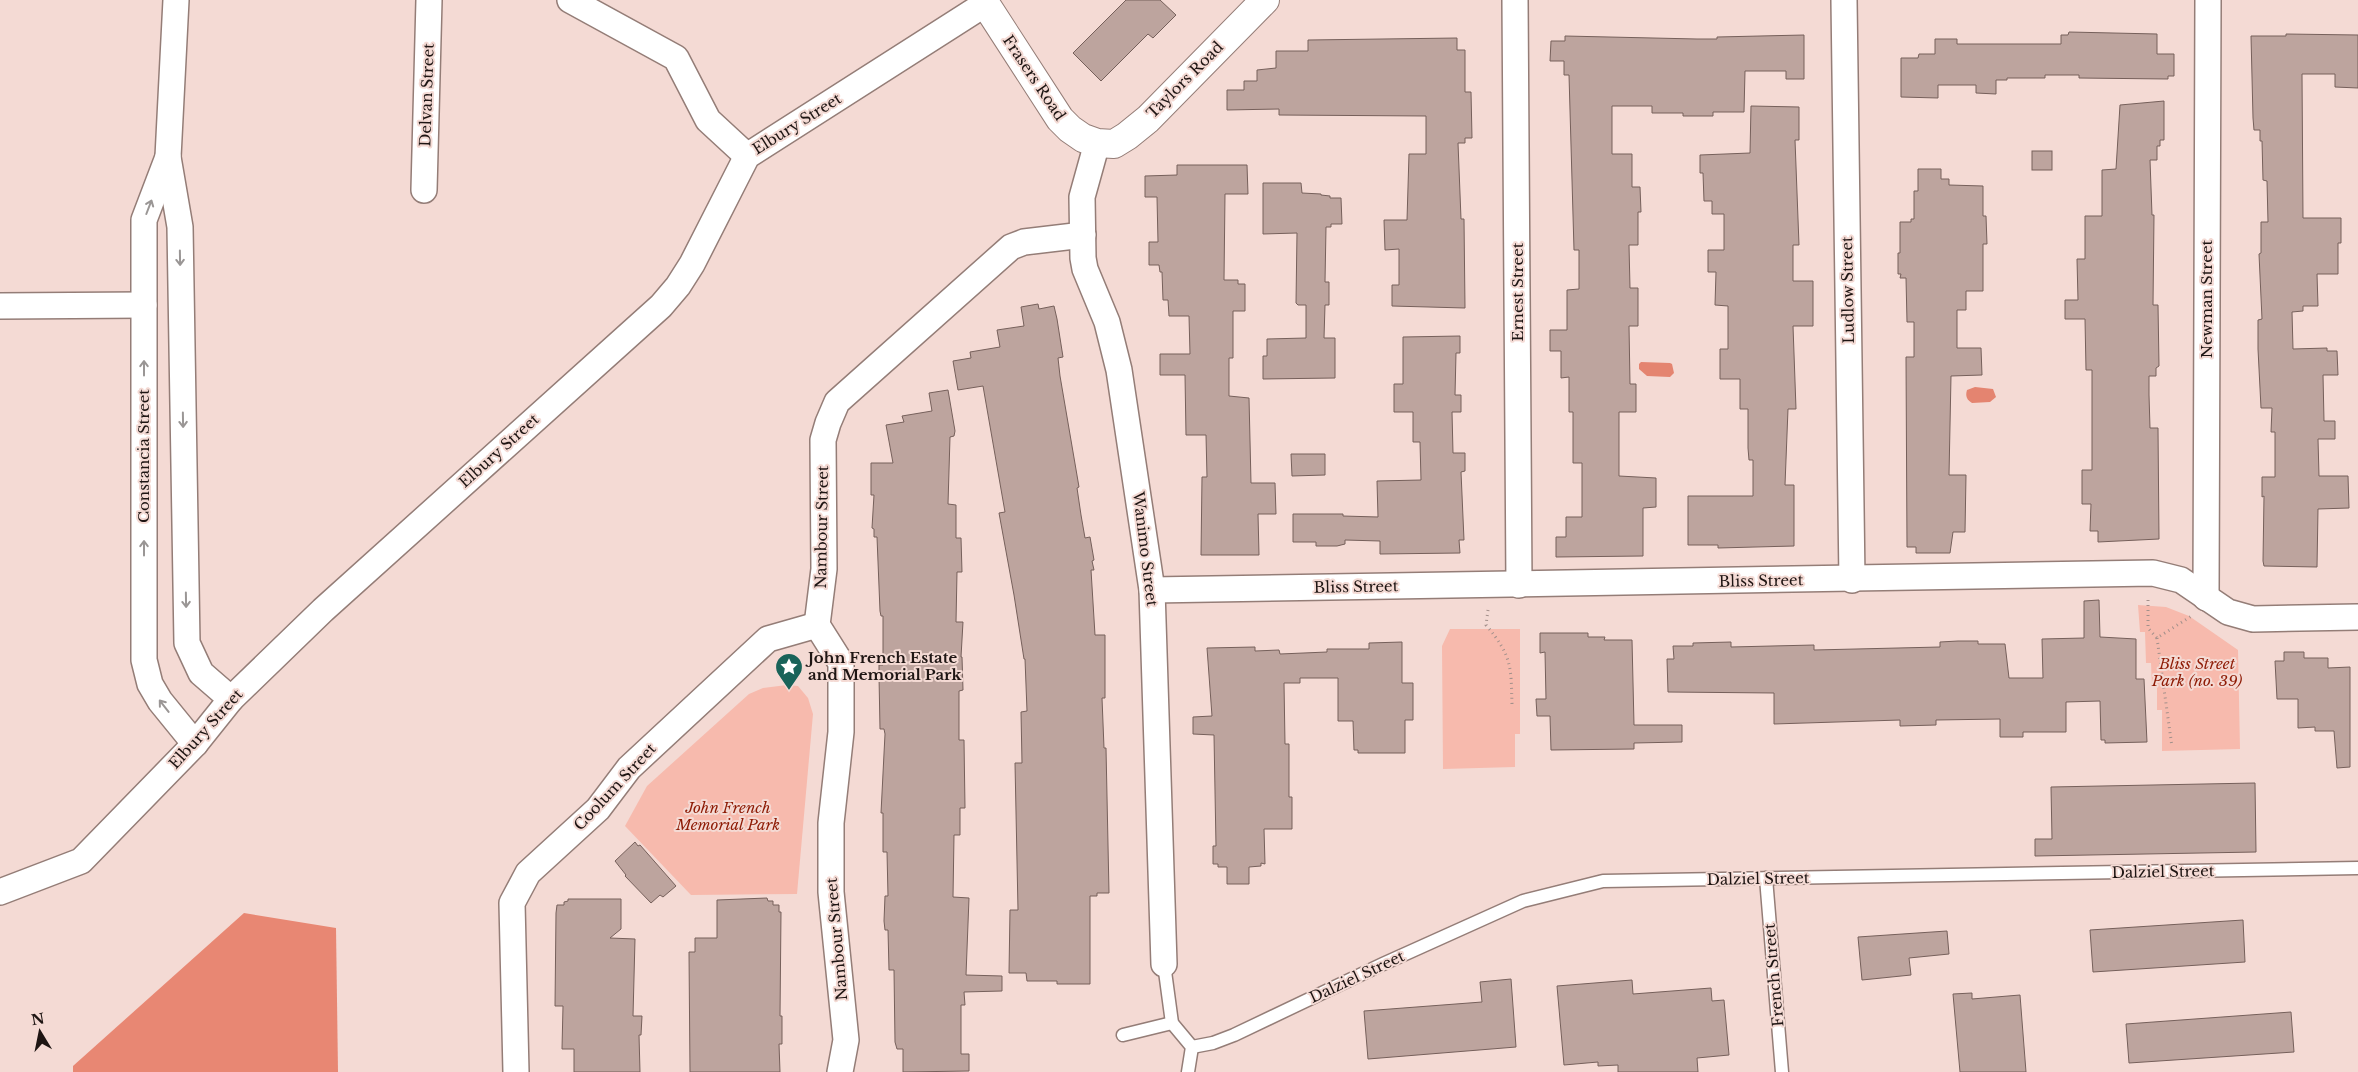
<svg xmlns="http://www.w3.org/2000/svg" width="2358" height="1072" viewBox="0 0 2358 1072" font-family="'Libre Baskerville',serif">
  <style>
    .green { fill: #f7baad }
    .forest { fill: #e88773 }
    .water { fill: #e48470 }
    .building { fill: #bda49e; stroke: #76605b }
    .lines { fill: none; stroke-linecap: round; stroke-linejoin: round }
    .service-casing { stroke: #947d77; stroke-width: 15 }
    .minor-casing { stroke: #947d77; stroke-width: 28 }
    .tertiary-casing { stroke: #947d77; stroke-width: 30 }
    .path { stroke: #a3908b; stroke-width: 3; stroke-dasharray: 1 4; stroke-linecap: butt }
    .service { stroke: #fff; stroke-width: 12 }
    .minor { stroke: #fff; stroke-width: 25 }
    .tertiary { stroke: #fff; stroke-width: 28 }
    .oneway { stroke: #9a9695 }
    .labels { text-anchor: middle; stroke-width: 4; stroke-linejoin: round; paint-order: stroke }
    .street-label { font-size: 15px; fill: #1e1513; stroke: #f4dad4 }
    .poi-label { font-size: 15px; font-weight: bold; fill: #1e1513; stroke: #f4dad4; text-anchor: start }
    .park-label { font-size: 15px; font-style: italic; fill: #8e1b05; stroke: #f4dad4 }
  </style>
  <rect width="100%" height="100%" fill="#f4dad4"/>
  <g class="green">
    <path d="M 2138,605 L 2166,607 L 2189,616 L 2238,650 L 2240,749 L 2162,751 L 2162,710 L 2157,710 L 2157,686 L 2152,686 L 2151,663 L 2146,663 L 2145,632 L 2140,632 Z"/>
    <path d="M 1450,629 L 1520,629 L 1520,734 L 1515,734 L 1515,767 L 1443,769 L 1442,646 Z"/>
    <path d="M 787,685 L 798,686 L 808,698 L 813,714 L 797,894 L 691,895 L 625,826 L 647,786 L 749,694 L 763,688 Z"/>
  </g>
  <path class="forest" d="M 244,913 L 336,928 L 338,1072 L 73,1072 L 73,1066 Z"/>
  <g class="water">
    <path d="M 1641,362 L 1670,363 L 1672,364 L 1674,373 L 1670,377 L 1647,376 L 1639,369 L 1639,364 Z"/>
    <path d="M 1975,387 L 1993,389 L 1996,397 L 1990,402 L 1972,403 C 1967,400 1965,396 1967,390 Z"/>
  </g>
  <g class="building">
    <path d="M 1126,0 L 1160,0 L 1176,15 L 1153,38 L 1148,34 L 1101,81 L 1073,53 Z"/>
    <path d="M 2069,32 L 2157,34 L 2157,54 L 2174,54 L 2174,76 L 2168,76 L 2168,79 L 2079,78 L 2079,75 L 2045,75 L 2045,78 L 2007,78 L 2007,80 L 1996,80 L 1996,94 L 1976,93 L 1976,85 L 1938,85 L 1938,98 L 1901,97 L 1901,58 L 1918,58 L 1919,54 L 1935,54 L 1935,39 L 1957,39 L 1957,44 L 2061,44 L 2061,35 L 2068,35 Z"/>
    <path d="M 2286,34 L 2358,35 L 2358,88 L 2335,87 L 2335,74 L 2302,74 L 2303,218 L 2341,218 L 2341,243 L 2338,243 L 2338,274 L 2317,274 L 2318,306 L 2303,306 L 2303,311 L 2292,312 L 2293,349 L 2327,348 L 2327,351 L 2337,351 L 2338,375 L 2323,375 L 2324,421 L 2335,421 L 2335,439 L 2318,439 L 2319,476 L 2348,476 L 2349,508 L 2318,509 L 2317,567 L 2264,566 L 2263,561 L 2264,496 L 2262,497 L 2262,477 L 2275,477 L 2275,432 L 2271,432 L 2272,408 L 2261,408 L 2258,349 L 2258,320 L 2262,319 L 2259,254 L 2261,253 L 2261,222 L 2268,222 L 2267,181 L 2263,180 L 2262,141 L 2260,141 L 2260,130 L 2254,130 L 2253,118 L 2251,36 L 2286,36 Z"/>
    <path d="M 1804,35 L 1804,79 L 1786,79 L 1786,71 L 1745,71 L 1744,112 L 1713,112 L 1713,116 L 1683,116 L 1683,113 L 1652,113 L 1652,106 L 1612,106 L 1612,154 L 1632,154 L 1632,187 L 1640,187 L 1641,212 L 1638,212 L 1638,245 L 1629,245 L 1630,288 L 1638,288 L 1638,326 L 1629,326 L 1630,384 L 1636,384 L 1636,412 L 1619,412 L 1619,476 L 1656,478 L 1656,507 L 1643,508 L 1643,556 L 1556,557 L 1556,537 L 1566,537 L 1566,517 L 1582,517 L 1582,463 L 1573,463 L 1573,412 L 1569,412 L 1569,377 L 1561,378 L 1561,351 L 1550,351 L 1550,330 L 1567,330 L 1567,290 L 1579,289 L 1579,250 L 1574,250 L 1569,75 L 1564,75 L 1564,61 L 1550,61 L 1551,41 L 1565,41 L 1565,36 L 1697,39 L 1717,39 L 1717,37 Z"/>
    <path d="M 1457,38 L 1457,50 L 1465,50 L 1465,92 L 1471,92 L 1472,138 L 1465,138 L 1465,143 L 1458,143 L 1461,219 L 1464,219 L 1465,308 L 1392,306 L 1392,285 L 1399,285 L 1399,249 L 1385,250 L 1384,220 L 1407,220 L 1409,154 L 1426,154 L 1426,116 L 1279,115 L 1279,109 L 1227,110 L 1227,90 L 1244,90 L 1244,81 L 1257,81 L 1257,70 L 1276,68 L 1276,51 L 1308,51 L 1308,40 Z"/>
    <path d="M 2164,101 L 2164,140 L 2160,140 L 2160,146 L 2157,146 L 2157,160 L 2150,160 L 2152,215 L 2154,215 L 2153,305 L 2158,305 L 2159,366 L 2156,368 L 2156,376 L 2149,376 L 2149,395 L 2150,428 L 2158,428 L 2159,539 L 2098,542 L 2098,531 L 2090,531 L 2091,504 L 2082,504 L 2082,470 L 2092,470 L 2092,370 L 2086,370 L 2085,319 L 2065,319 L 2065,300 L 2078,300 L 2077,259 L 2085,259 L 2085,216 L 2102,216 L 2102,170 L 2116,169 L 2120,105 Z"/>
    <path d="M 1751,106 L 1799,107 L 1799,140 L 1795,140 L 1799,245 L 1793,245 L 1793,281 L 1813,281 L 1813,326 L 1793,326 L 1796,409 L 1788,409 L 1785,485 L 1794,485 L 1794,546 L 1718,548 L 1718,545 L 1688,545 L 1688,496 L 1753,496 L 1753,460 L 1749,460 L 1748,448 L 1748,409 L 1740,409 L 1740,379 L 1720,379 L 1720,349 L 1728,349 L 1728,306 L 1715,305 L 1716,272 L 1708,272 L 1708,250 L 1724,250 L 1724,214 L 1712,214 L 1712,201 L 1704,201 L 1703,173 L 1700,173 L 1700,155 L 1750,153 Z"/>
    <rect x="2032" y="151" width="20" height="19"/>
    <path d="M 1177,165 L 1247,165 L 1248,194 L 1225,194 L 1224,280 L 1238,280 L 1238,284 L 1245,284 L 1245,311 L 1233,311 L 1233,358 L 1229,358 L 1229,396 L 1249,398 L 1251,483 L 1275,483 L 1276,514 L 1258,514 L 1259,555 L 1201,555 L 1202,477 L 1207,477 L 1206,435 L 1186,435 L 1185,375 L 1160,375 L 1160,354 L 1190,354 L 1189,316 L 1169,316 L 1168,300 L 1163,300 L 1162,272 L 1160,272 L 1159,265 L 1149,265 L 1149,242 L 1158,242 L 1157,197 L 1145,197 L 1145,176 L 1177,175 Z"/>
    <path d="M 1918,169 L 1941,169 L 1941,179 L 1949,179 L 1949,185 L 1983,186 L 1983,216 L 1986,216 L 1987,244 L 1983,244 L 1983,291 L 1966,291 L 1966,310 L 1957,310 L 1957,348 L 1981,348 L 1982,375 L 1951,376 L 1949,475 L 1966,475 L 1965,532 L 1953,532 L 1950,553 L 1916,553 L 1916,547 L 1907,547 L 1906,357 L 1914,357 L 1914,322 L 1907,322 L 1906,278 L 1900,278 L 1901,274 L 1898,274 L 1898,253 L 1900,253 L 1900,222 L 1911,222 L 1911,219 L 1914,219 L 1914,191 L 1918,191 Z"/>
    <path d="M 1263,183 L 1301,183 L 1302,193 L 1321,194 L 1321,195 L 1330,196 L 1330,198 L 1341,198 L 1342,224 L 1331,224 L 1331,227 L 1326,227 L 1325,282 L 1329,282 L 1329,305 L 1325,305 L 1324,338 L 1335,338 L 1335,378 L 1263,379 L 1263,356 L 1267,356 L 1267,339 L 1306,338 L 1306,305 L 1298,305 L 1296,303 L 1297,233 L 1263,234 Z"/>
    <path d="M 1038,304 L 1039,309 L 1054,306 L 1057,319 L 1063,357 L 1058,358 L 1060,376 L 1079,487 L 1077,488 L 1081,515 L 1085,538 L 1090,537 L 1094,560 L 1092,561 L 1094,570 L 1091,570 L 1095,635 L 1105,635 L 1105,698 L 1102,698 L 1104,748 L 1106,748 L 1109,893 L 1097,893 L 1097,896 L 1090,896 L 1090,984 L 1057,984 L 1057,981 L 1027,981 L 1026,973 L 1009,973 L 1010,910 L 1018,910 L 1015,763 L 1022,763 L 1021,712 L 1027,711 L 1025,659 L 1024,659 L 1014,595 L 999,513 L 1005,512 L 983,386 L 958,390 L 953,361 L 971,358 L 970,352 L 1000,347 L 997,330 L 1024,326 L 1021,307 Z"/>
    <path d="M 1460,336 L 1460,353 L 1456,353 L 1455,395 L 1461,395 L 1461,412 L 1452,412 L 1453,453 L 1465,453 L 1465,471 L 1461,472 L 1464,540 L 1459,540 L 1460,553 L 1380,554 L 1380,541 L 1345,540 L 1345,544 L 1337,546 L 1316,546 L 1316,542 L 1293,542 L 1293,514 L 1343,514 L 1343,516 L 1378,517 L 1377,481 L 1421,480 L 1420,442 L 1413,442 L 1413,412 L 1394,412 L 1394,384 L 1403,384 L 1403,337 Z"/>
    <path d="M 948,390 L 955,431 L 954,436 L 950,437 L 948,504 L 956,505 L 956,538 L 961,538 L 962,572 L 957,572 L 956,622 L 963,622 L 961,657 L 962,657 L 963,690 L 959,691 L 959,740 L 964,740 L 965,808 L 960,808 L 960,835 L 954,835 L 953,897 L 969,898 L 966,975 L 1002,976 L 1002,991 L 964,992 L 965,1005 L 961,1005 L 961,1054 L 969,1054 L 969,1071 L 903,1072 L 903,1049 L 897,1049 L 895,1042 L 894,970 L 889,970 L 888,930 L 885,930 L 884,921 L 885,896 L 888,896 L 887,852 L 883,852 L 883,813 L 881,813 L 885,734 L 884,729 L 880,729 L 879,676 L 879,665 L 883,665 L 883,616 L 881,616 L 880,611 L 877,537 L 874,537 L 874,529 L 872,528 L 874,495 L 871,495 L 871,463 L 893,463 L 886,425 L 904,422 L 902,416 L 932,411 L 929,393 Z"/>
    <path d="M 1291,454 L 1325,454 L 1325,475 L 1292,476 Z"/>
    <path d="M 2099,600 L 2100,637 L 2136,639 L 2136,679 L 2144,679 L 2147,742 L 2105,743 L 2105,740 L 2101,740 L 2100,701 L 2066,702 L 2066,732 L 2023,732 L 2023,737 L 2000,737 L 2000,719 L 1936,720 L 1936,725 L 1900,726 L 1900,720 L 1774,724 L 1774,693 L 1668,692 L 1667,659 L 1674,659 L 1673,646 L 1693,646 L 1693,643 L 1731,642 L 1731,647 L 1814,645 L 1814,650 L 1940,647 L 1940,642 L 1958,641 L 1978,641 L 1978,644 L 2005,644 L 2009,678 L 2043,678 L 2042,639 L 2084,638 L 2084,601 Z"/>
    <path d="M 1540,633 L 1588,633 L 1588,637 L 1605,637 L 1604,640 L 1632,640 L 1634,725 L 1682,725 L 1682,742 L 1634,743 L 1634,749 L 1551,750 L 1550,716 L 1537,716 L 1536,699 L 1546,699 L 1545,652 L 1540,653 Z"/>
    <path d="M 1402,642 L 1402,683 L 1413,683 L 1413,720 L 1405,720 L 1405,753 L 1358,753 L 1358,750 L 1354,750 L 1353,721 L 1338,721 L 1338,678 L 1300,678 L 1300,683 L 1284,683 L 1285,744 L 1289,744 L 1289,797 L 1292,797 L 1292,829 L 1264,829 L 1265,864 L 1261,863 L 1261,866 L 1249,867 L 1249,884 L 1227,884 L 1227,867 L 1218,867 L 1218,864 L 1213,864 L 1213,846 L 1216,846 L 1214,735 L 1193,734 L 1193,717 L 1212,716 L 1207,648 L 1255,647 L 1255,651 L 1279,650 L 1280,654 L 1327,652 L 1327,649 L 1369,649 L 1369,643 Z"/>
    <path d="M 2284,652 L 2304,652 L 2304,658 L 2328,658 L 2328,668 L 2350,667 L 2350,767 L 2337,768 L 2334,731 L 2315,731 L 2315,727 L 2298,728 L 2298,699 L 2277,699 L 2275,661 L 2284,661 Z"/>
    <path d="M 2255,783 L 2256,852 L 2035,856 L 2035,839 L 2052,839 L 2051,787 Z"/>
    <path d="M 635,842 L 638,846 L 640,845 L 676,886 L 663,897 L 660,895 L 651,903 L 625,876 L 626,875 L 615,861 Z"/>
    <path d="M 767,898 L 768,901 L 773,901 L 773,905 L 779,905 L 779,912 L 781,912 L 780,1016 L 782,1016 L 782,1044 L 779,1044 L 780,1072 L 690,1072 L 689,952 L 695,952 L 695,938 L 717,938 L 717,900 Z"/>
    <path d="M 568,899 L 621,899 L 621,929 L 610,938 L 635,939 L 633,1016 L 642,1016 L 641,1035 L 639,1035 L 640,1072 L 574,1072 L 574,1049 L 562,1049 L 563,1006 L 555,1006 L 556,913 L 557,905 L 564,905 L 564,902 L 568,901 Z"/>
    <path d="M 2243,920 L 2245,962 L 2093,972 L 2090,930 Z"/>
    <path d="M 1947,931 L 1949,954 L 1909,958 L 1911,975 L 1862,980 L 1858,937 Z"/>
    <path d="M 1511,979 L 1516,1047 L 1368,1059 L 1364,1011 L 1482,1002 L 1480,982 Z"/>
    <path d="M 1632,980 L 1633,994 L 1711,988 L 1712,1001 L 1724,1000 L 1729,1055 L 1697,1058 L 1698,1072 L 1618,1072 L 1618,1065 L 1598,1066 L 1598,1062 L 1564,1065 L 1557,986 Z"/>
    <path d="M 1972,993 L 1972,999 L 2020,995 L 2026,1072 L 1960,1072 L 1953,994 Z"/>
    <path d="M 2291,1012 L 2294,1052 L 2129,1063 L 2126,1024 Z"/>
  </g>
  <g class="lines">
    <defs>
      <g id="service">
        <path d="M 1766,878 L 1782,1072"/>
        <path d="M 1164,964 L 1172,1023 L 1192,1047 L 1188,1072"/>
        <path d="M 1123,1035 L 1172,1023"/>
        <path d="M 1192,1047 L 1213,1043 L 1234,1035 L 1383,964 L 1523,901 L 1603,881 L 2358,868"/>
      </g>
      <g id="minor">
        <path d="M 176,0 L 168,157 L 180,227 L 187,643 L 201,673 L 231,699"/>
        <path d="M 570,0 L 676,58 L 708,120 L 747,156"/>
        <path d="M 1515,0 L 1519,585"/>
        <path d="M 1844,0 L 1852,580"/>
        <path d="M 1097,143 L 1082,197 L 1083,258 L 1085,269 L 1107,322 L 1119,370 L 1152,590 L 1164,964"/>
        <path d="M 168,157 L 144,220 L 144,660 L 150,684 L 160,701 L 195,744"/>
        <path d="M 424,190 L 429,0"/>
        <path d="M 0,306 L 144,305"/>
        <path d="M 1152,590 L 2153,573 L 2181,580 L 2228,612 L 2253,619 L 2358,617"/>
        <path d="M 2206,598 L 2208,0"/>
        <path d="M 0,892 L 81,861 L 195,744 L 231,699 L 323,610 L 661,306 L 678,286 L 692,264 L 747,156 L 985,4"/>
        <path d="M 516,1072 L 512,903 L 528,873 L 598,809 L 629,768 L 768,639 L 817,625"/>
        <path d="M 840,1072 L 846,1040 L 831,892 L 831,823 L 841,732 L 841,663 L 817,625 L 824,569 L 823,440 L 828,423 L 837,402 L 1011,247 L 1024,242 L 1083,235"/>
      </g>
      <path id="tertiary" d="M 983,0 L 1060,119 L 1070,129 L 1083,138 L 1097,143 L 1114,144 L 1127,136 L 1148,119 L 1265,0"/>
    </defs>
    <use href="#service" class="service-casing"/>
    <use href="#minor" class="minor-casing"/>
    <use href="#tertiary" class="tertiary-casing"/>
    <g class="path">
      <path d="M 2148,600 L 2148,628 L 2157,638 L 2193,615"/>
      <path d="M 1488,610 L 1486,625 C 1512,656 1511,666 1512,705"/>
      <path d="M 2157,638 L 2172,747"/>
    </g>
    <use href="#service" class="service"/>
    <use href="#minor" class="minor"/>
    <use href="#tertiary" class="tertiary"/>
  </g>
  <defs><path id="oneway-shaft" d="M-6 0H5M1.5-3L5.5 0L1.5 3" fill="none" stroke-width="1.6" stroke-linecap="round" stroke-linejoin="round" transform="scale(1.25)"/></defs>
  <g class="oneway">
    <use href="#oneway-shaft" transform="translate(149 207) rotate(-69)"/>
    <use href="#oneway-shaft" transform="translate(180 258) rotate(89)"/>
    <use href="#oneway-shaft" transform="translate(144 368) rotate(-90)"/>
    <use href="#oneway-shaft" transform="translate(183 420) rotate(89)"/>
    <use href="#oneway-shaft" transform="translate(144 548) rotate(-90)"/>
    <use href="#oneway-shaft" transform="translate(186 600) rotate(89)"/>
    <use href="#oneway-shaft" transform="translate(164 706) rotate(-128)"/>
  </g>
  <defs>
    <symbol id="sight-pin" viewBox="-11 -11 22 30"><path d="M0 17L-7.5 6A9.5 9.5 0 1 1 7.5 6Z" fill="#196359" stroke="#f4dad4"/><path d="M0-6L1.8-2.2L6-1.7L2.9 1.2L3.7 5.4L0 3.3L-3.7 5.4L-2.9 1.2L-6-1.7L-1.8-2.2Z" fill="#fff"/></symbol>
  </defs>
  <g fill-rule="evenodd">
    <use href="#sight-pin" x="773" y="651" width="32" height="43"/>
  </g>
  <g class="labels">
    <g class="street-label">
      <text transform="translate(1034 78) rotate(56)" y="5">Frasers Road</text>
      <text transform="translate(1185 80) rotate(-45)" y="5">Taylors Road</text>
      <text transform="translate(427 95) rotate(-88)" y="5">Delvan Street</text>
      <text transform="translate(797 124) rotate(-32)" y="5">Elbury Street</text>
      <text transform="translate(1848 290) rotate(-91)" y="5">Ludlow Street</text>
      <text transform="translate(1518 292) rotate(-90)" y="5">Ernest Street</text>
      <text transform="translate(2207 299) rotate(-90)" y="5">Newman Street</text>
      <text transform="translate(499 451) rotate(-42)" y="5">Elbury Street</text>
      <text transform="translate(144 456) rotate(-90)" y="5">Constancia Street</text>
      <text transform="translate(822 527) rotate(-89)" y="5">Nambour Street</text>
      <text transform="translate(1145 549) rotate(83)" y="5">Wanimo Street</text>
      <text transform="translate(1761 581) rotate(-1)" y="5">Bliss Street</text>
      <text transform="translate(1356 587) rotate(-1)" y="5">Bliss Street</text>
      <text transform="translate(206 729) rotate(-48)" y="5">Elbury Street</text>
      <text transform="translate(615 787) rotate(-47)" y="5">Coolum Street</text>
      <text transform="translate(2163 872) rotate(-1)" y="5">Dalziel Street</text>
      <text transform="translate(1758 879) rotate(-1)" y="5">Dalziel Street</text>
      <text transform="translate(837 939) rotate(-95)" y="5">Nambour Street</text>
      <text transform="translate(1774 975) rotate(-95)" y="5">French Street</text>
      <text transform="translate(1357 977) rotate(-25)" y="5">Dalziel Street</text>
    </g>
    <g class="poi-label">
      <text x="808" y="663">John French Estate<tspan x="808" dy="17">and Memorial Park</tspan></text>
    </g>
    <g class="park-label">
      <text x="2197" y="669">Bliss Street<tspan x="2197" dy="17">Park (no. 39)</tspan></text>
      <text x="728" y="813">John French<tspan x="728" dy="17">Memorial Park</tspan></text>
    </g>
  </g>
  <g transform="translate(40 1032) rotate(350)" stroke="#f4dad4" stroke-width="4" paint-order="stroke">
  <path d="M0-4L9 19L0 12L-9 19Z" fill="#1e1513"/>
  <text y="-8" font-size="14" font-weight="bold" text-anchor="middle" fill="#1e1513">N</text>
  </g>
</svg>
